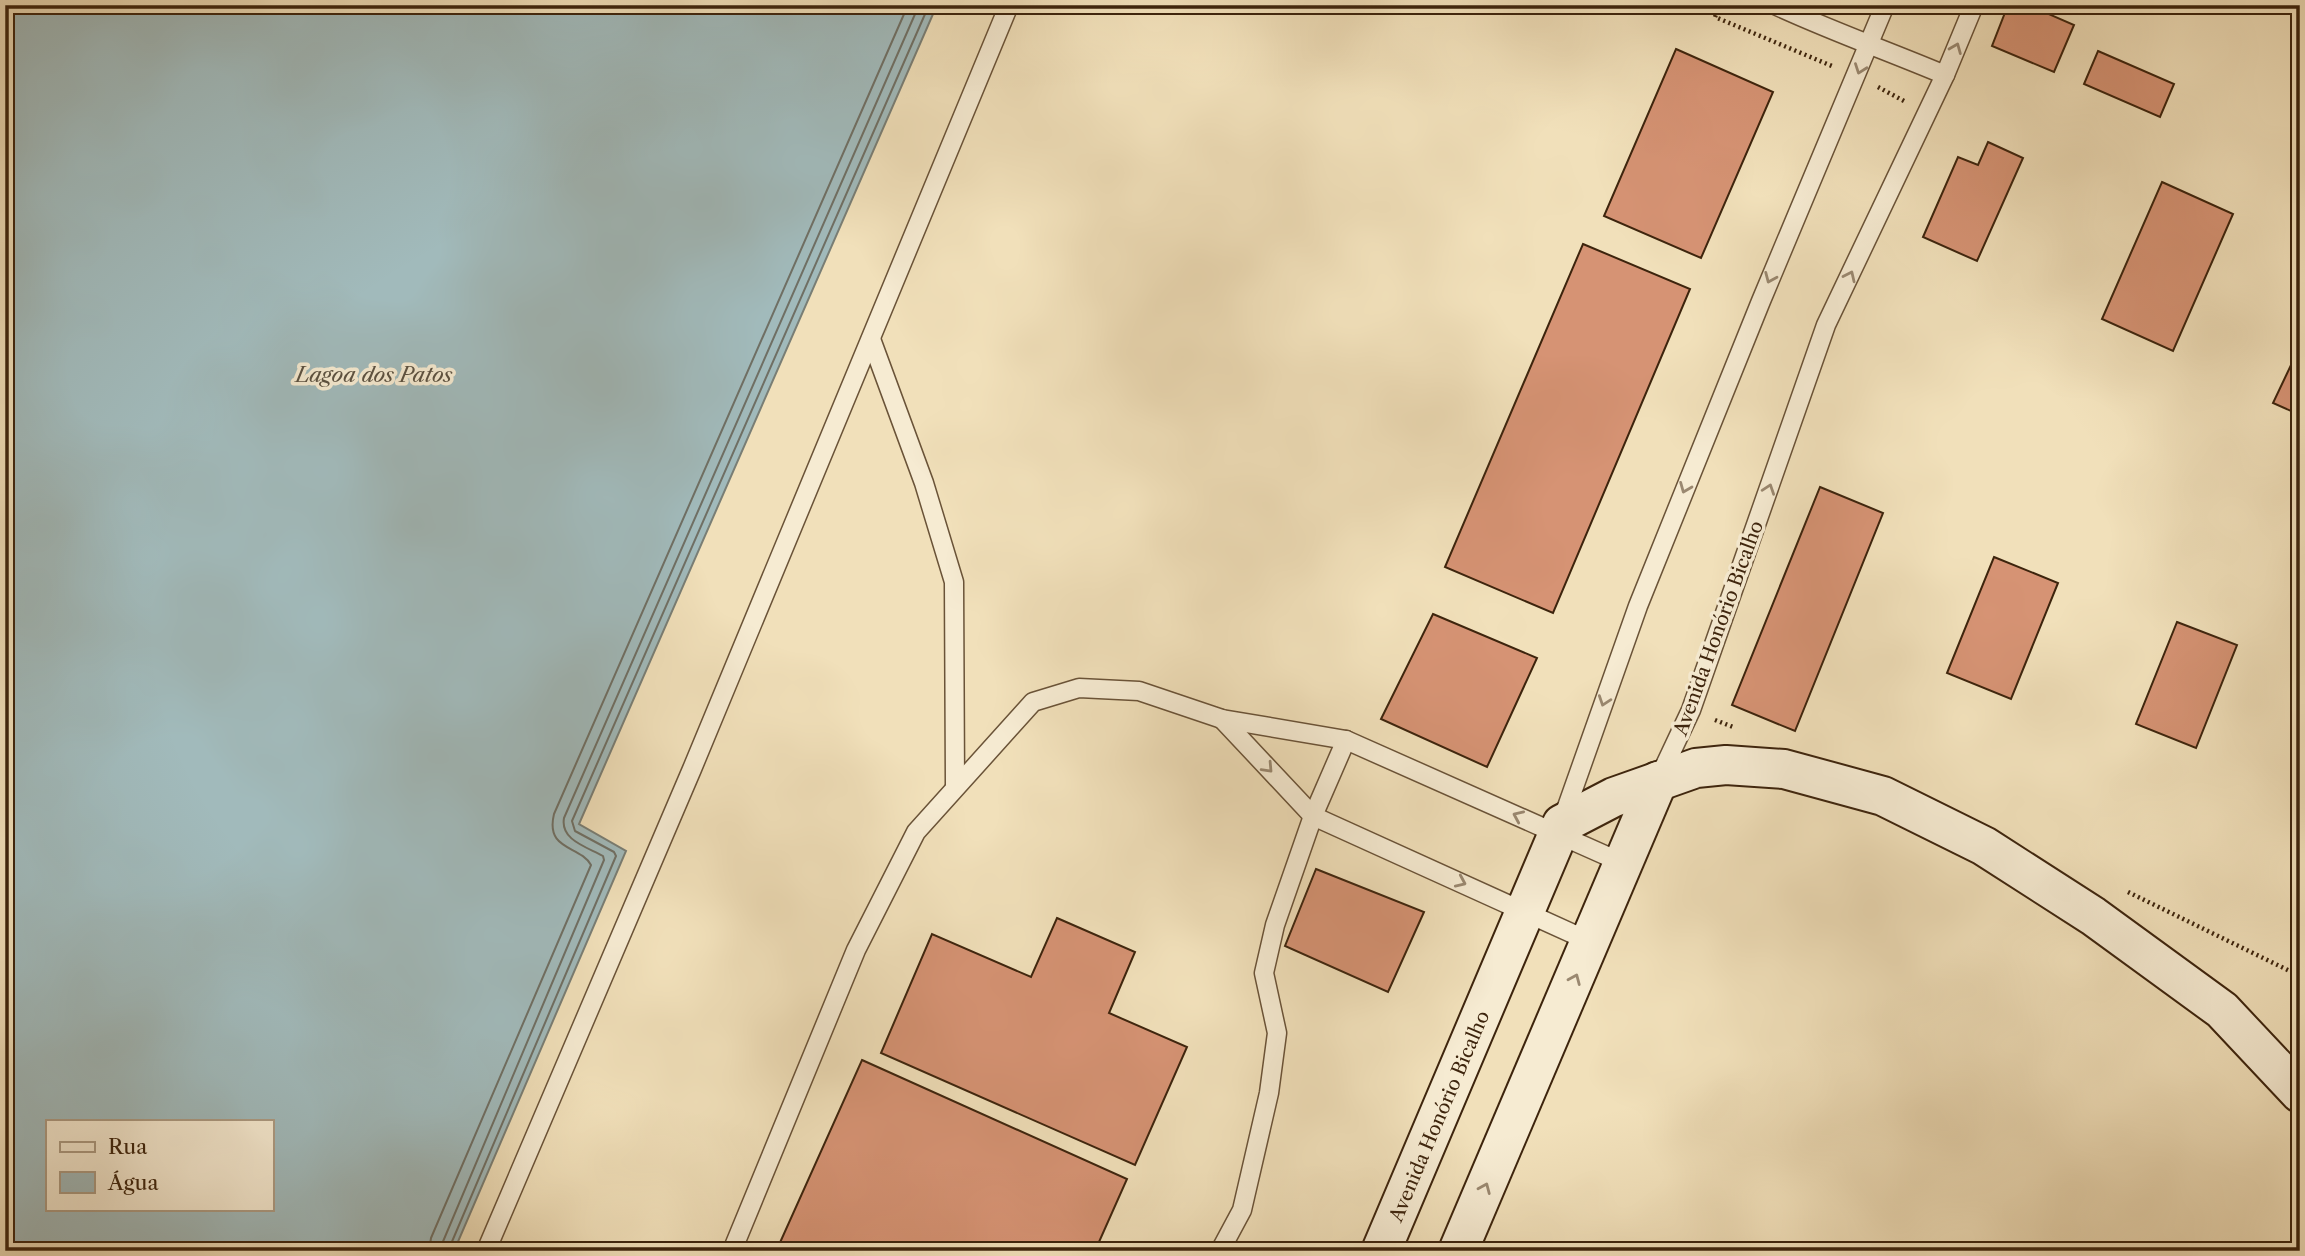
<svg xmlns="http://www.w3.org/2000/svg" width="2305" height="1256" viewBox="0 0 2305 1256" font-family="'Libre Caslon Text',serif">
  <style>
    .water { fill: #a1babb; stroke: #797e75; stroke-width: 2; fill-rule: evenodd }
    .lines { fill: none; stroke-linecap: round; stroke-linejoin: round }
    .shore { stroke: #6f6f64; stroke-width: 2 }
    .building { fill: #d69374; stroke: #3d240d; stroke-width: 2 }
    .service-casing { stroke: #6a5338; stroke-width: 21 }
    .secondary-casing { stroke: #3d240d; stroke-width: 42 }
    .path { stroke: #3d240d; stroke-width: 4.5; stroke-dasharray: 2 3.5; stroke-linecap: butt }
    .service { stroke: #f6ebd2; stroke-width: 18 }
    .secondary { stroke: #f6ebd2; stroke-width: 38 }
    .oneway { stroke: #9a8870 }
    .labels { text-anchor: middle; stroke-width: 7; stroke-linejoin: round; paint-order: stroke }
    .street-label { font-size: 19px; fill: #3d240d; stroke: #f6ebd2 }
    .water-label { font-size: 21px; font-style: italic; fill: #5b5141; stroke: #f6ebd2 }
  </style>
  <rect width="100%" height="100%" fill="#f1e0ba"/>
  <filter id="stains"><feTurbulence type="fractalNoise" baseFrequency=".00286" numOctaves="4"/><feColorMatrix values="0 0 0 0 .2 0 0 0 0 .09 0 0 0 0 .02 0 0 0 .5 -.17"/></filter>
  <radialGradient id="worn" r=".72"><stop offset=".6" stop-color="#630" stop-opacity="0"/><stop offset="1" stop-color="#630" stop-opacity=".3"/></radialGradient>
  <path class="water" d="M 5,5 L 937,5 L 579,824 L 626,851 L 454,1251 L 5,1251 ZM 47,1121 L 271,1121 L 271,1209 L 47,1209 Z"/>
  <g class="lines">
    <g class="shore">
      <path d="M 429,1251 L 431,1238 L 591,865 C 580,845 545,851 554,814 L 908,5"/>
      <path d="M 439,1251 L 604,860 L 603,856 C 587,847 560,840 564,818 L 919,5"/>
      <path d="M 448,1251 L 616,856 L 614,852 L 575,831 L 572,821 L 929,5"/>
    </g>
  </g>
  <g class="building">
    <path d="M 2008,5 L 2028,5 L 2074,25 L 2054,72 L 1992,46 Z"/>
    <path d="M 1676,49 L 1773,92 L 1701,258 L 1604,216 Z"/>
    <path d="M 2098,51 L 2174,84 L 2160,117 L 2084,84 Z"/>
    <path d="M 1988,142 L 2023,158 L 1977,261 L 1923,237 L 1958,157 L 1978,165 Z"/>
    <path d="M 2162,182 L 2233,214 L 2173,351 L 2102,319 Z"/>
    <path d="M 1583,244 L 1690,289 L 1553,613 L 1445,567 Z"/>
    <path d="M 2300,346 L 2300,415 L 2273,403 Z"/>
    <path d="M 1820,487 L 1883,513 L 1795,731 L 1732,705 Z"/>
    <path d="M 1994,557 L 2058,583 L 2011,699 L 1947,673 Z"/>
    <path d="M 1433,614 L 1537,658 L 1487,767 L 1381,719 Z"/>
    <path d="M 2177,622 L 2237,645 L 2196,748 L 2136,724 Z"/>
    <path d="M 1316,869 L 1424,912 L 1388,992 L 1285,946 Z"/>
    <path d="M 1057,918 L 1135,952 L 1109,1013 L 1187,1047 L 1135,1165 L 881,1053 L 932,934 L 1031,977 Z"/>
    <path d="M 862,1060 L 1127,1179 L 1095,1251 L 787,1251 L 778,1247 Z"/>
  </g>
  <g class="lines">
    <defs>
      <g id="service">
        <path d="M 1775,5 C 1831,31 1888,51 1945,75"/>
        <path d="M 871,339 L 924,483 L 954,582 L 955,785"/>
        <path d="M 1222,719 L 1313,816 L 1591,942"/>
        <path d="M 1659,778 L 1691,710 L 1826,325 L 1945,75 L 1974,5"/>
        <path d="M 1563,818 L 1638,606 L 1761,301 L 1885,5"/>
        <path d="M 486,1251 L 692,769 L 1009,5"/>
        <path d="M 732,1251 L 856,950 L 916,832 L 1033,702 L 1079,688 L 1139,691 L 1222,719 L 1346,740 L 1625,864"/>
        <path d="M 1220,1251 L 1242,1210 L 1269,1093 L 1277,1033 L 1264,973 L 1275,925 L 1313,816 L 1346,740"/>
      </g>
      <g id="secondary">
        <path d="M 1381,1251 L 1562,824 L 1614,797 L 1696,768 L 1726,765 L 1784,769 L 1883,796 L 1984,846 L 2093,916 L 2222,1010 L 2300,1093"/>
        <path d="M 1458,1251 L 1658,781"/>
      </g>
    </defs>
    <use href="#service" class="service-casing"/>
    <use href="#secondary" class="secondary-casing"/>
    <g class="path">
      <path d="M 1720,5 L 1715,17 L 1832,66"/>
      <path d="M 1878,87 L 1904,101"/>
      <path d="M 1715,720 L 1733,727"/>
      <path d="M 2128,892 L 2300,976"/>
    </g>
    <use href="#service" class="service"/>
    <use href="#secondary" class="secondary"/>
  </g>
  <defs><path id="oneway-chevron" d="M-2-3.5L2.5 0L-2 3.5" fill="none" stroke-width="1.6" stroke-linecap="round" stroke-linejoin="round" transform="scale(1.75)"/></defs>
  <g class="oneway">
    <use href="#oneway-chevron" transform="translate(1956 48) rotate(-68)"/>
    <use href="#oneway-chevron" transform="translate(1860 69) rotate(110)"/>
    <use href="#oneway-chevron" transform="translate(1850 276) rotate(-65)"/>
    <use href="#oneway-chevron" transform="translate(1770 278) rotate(113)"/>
    <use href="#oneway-chevron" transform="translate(1685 488) rotate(112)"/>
    <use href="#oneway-chevron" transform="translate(1769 489) rotate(-71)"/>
    <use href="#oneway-chevron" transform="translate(1604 701) rotate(109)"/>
    <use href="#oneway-chevron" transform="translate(1268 768) rotate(47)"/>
    <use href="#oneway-chevron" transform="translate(1518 816) rotate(-156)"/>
    <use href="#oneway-chevron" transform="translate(1461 882) rotate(24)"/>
    <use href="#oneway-chevron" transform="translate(1575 979) rotate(-67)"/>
    <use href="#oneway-chevron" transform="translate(1485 1188) rotate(-67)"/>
  </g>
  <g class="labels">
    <g class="street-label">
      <text transform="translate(1718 628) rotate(-70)" y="7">Avenida Honório Bicalho</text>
      <text transform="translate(1439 1116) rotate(-67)" y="7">Avenida Honório Bicalho</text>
    </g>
    <g class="water-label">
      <text x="374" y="382">Lagoa dos Patos</text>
    </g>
  </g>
  <rect width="2305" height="1256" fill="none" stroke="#f1e0ba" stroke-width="28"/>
  <rect x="7" y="7" width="2291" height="1242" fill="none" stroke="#3d240d" stroke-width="3.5"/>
  <rect x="14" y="14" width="2277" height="1228" fill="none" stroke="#3d240d" stroke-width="2"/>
  <rect x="46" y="1120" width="228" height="91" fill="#f6ebd2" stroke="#ac9b83" stroke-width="2"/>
  <rect x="60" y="1142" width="35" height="10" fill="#f6ebd2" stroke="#ac9b83" stroke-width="2"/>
  <text x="108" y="1154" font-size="21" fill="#3d240d">Rua</text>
  <rect x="60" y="1172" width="35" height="21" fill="#a1babb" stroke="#ac9b83" stroke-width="2"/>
  <text x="108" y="1190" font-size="21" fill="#3d240d">Água</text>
  <rect width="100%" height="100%" filter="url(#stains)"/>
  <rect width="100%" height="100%" fill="url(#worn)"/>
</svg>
